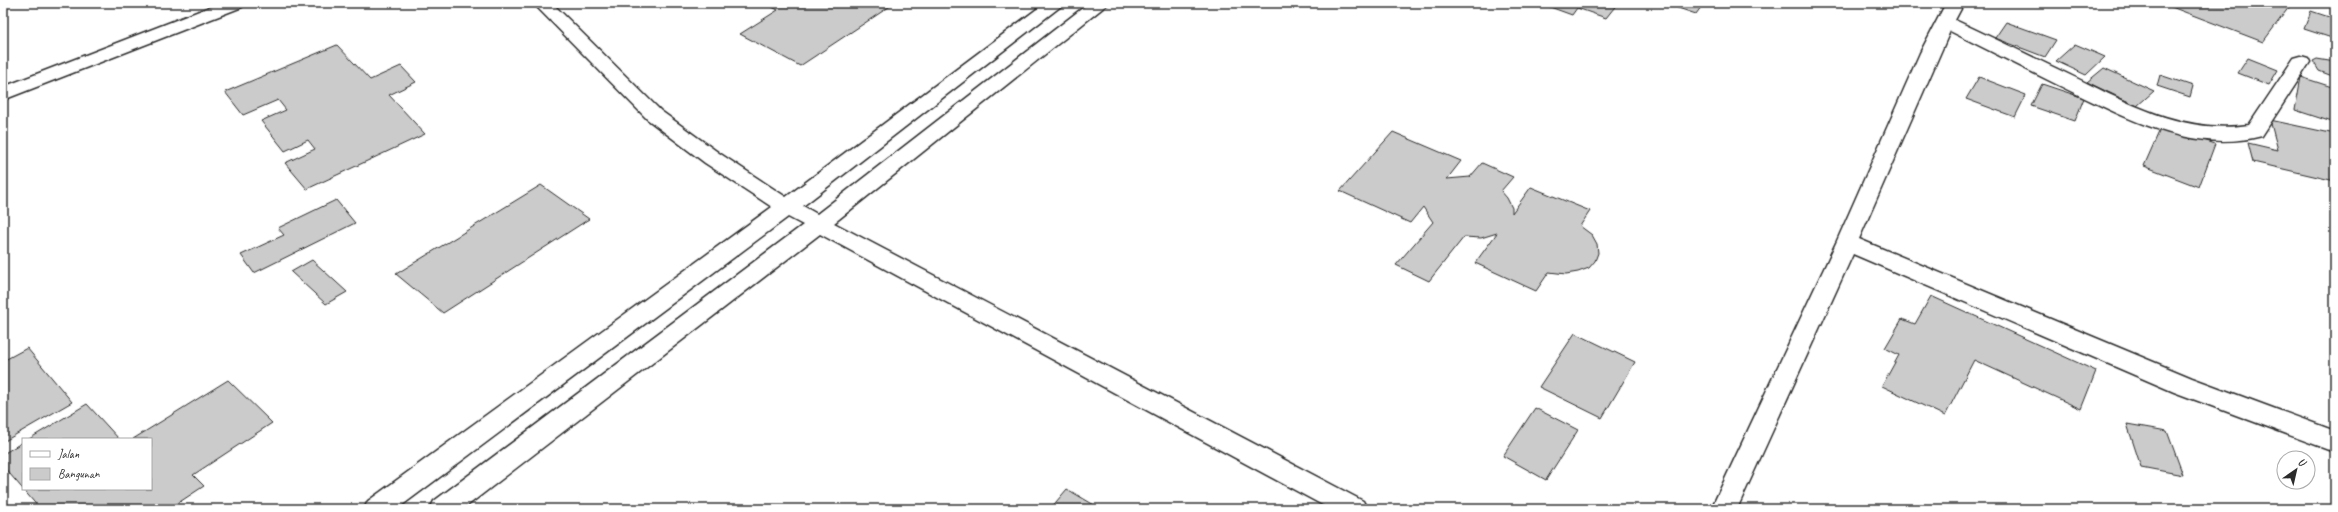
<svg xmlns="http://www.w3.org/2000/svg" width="2338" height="512" viewBox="0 0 2338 512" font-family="Caveat,sans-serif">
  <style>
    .building { fill: #cbcbcb; stroke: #2b2b2b }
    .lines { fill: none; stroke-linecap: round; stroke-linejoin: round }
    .minor-casing { stroke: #2b2b2b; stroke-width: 3 }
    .minor { fill: #fff; fill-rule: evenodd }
  </style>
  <rect width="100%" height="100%" fill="#fff"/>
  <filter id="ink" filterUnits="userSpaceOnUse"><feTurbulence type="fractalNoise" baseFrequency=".025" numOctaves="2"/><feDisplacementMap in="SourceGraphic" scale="8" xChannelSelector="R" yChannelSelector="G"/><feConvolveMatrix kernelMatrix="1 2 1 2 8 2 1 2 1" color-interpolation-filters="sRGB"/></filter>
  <g filter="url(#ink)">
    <g class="building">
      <path d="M 764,3 L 895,3 L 800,66 L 740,34 L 778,10 Z"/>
      <path d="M 1539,3 L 1618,3 L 1606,18 L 1577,8 L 1572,15 Z"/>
      <path d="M 1663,3 L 1704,3 L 1696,14 Z"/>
      <path d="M 2161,3 L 2292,3 L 2263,42 Z"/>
      <path d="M 2311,11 L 2335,19 L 2335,39 L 2304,29 Z"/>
      <path d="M 2006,22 L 2056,40 L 2045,57 L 1995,38 Z"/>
      <path d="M 2075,44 L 2105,57 L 2086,75 L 2056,61 Z"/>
      <path d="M 337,45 L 370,80 L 401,66 L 416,82 L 389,95 L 425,134 L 307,189 L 285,163 L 315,149 L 308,140 L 285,151 L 261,121 L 286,110 L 278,100 L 243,115 L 225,92 Z"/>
      <path d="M 2248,58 L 2278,70 L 2269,85 L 2238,73 Z"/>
      <path d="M 2317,59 L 2335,62 L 2335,77 L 2319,71 L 2313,61 Z"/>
      <path d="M 2104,68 L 2154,91 L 2137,106 L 2087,82 Z"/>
      <path d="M 2160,75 L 2193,86 L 2190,97 L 2157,86 Z"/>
      <path d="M 1979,77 L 2026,95 L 2015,117 L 1966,99 Z"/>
      <path d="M 2301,77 L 2335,88 L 2335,123 L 2295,110 Z"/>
      <path d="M 2042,84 L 2084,98 L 2075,121 L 2031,106 Z"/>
      <path d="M 2270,120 L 2335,134 L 2335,181 L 2253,162 L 2248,143 L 2278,150 Z"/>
      <path d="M 2162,125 L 2215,144 L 2199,187 L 2144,166 Z"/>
      <path d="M 1393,132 L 1461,161 L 1447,179 L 1470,177 L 1482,163 L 1513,177 L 1501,191 L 1507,198 L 1512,208 L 1512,213 L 1531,187 L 1590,211 L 1580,226 L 1592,235 L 1597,244 L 1598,253 L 1595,261 L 1589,268 L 1578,272 L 1566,274 L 1549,272 L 1536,291 L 1475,263 L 1497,233 L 1481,238 L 1464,237 L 1429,281 L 1396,265 L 1433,222 L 1423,207 L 1410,223 L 1340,191 Z"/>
      <path d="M 541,185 L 589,219 L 443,313 L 396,274 Z"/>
      <path d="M 336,200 L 355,223 L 254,273 L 241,255 L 284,235 L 278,228 Z"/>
      <path d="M 312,260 L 347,292 L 326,304 L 291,272 Z"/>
      <path d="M 1931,296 L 2096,371 L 2081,409 L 1974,360 L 1945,416 L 1882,386 L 1899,355 L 1885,348 L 1902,319 L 1915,324 Z"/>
      <path d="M 1575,333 L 1635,362 L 1602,418 L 1539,387 Z"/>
      <path d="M 27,348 L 72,402 L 3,442 L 3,361 Z"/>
      <path d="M 228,380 L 272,423 L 193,475 L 204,486 L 169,509 L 40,509 L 3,466 L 3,454 L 23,442 L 23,489 L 151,489 L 151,439 L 133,439 Z"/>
      <path d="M 87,404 L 119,439 L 29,439 Z"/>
      <path d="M 1535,408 L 1578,430 L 1546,480 L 1503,456 Z"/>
      <path d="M 2127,424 L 2167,431 L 2183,475 L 2141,467 Z"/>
      <path d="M 1067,489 L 1101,509 L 1050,509 Z"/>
    </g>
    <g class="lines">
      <defs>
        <g id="minor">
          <path d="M 220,3 L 245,3 L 242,7 L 3,100 L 3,87 Z"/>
          <path d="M 533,3 L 552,3 L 661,111 L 719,153 L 786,197 L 1045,3 L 1065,3 L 803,206 L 817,214 L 1089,3 L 1109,3 L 834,223 L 1363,501 L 1367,509 L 1330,509 L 820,234 L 463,509 L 430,509 L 434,501 L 803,225 L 788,217 L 397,509 L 364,509 L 368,501 L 772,207 L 705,163 L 647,119 Z"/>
          <path d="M 1946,3 L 1964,3 L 1955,20 C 1994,38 2032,57 2070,75 C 2128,103 2183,135 2249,125 L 2294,58 L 2301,56 L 2308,58 L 2310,62 L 2262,136 C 2190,155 2121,115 2058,85 C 2022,67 1986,49 1950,31 L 1859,239 L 2192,378 L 2335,431 L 2335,452 L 2174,392 L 1853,254 L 1737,509 L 1711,509 L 1836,243 L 1920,53 Z"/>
        </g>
      </defs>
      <use href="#minor" class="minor-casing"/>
      <use href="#minor" class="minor"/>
    </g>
  </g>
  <rect width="2338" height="512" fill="none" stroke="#fff" stroke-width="16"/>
  <rect x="8" y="8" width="2322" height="496" fill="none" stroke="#2b2b2b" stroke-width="1.5" filter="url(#ink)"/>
  <rect x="22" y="438" width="130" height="52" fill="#ffffff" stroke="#aaaaaa"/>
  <rect x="30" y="451" width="20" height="6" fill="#ffffff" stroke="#aaaaaa"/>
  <text x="58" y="458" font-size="12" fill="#2b2b2b">Jalan</text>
  <rect x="30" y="468" width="20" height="12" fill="#cbcbcb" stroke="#aaaaaa"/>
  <text x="58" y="478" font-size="12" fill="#2b2b2b">Bangunan</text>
  <g transform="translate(2296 470) rotate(34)"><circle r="19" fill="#ffffff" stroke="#aaaaaa"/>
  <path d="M0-3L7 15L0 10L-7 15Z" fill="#2b2b2b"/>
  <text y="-6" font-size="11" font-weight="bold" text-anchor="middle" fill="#2b2b2b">U</text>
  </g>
</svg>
